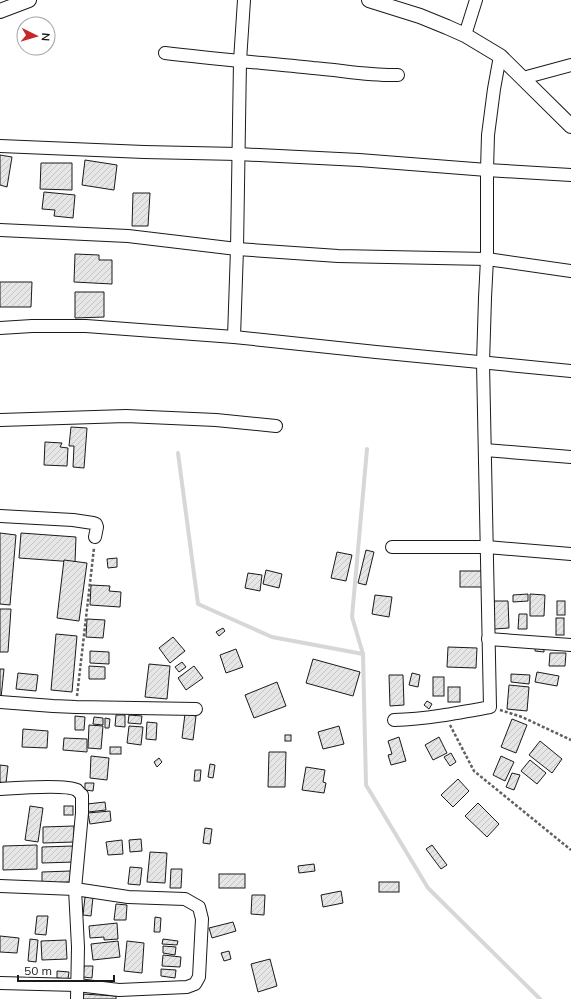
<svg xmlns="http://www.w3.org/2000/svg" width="571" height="999" viewBox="0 0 571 999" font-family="Mulish,sans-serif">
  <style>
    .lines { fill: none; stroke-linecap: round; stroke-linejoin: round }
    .stream { stroke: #d7d7d7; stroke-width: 4 }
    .building { fill: url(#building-hatch); stroke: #1a1a1a }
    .minor-casing { stroke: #1a1a1a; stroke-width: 14 }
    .tertiary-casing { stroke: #1a1a1a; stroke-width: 16 }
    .path { stroke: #5f5f5f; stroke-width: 2.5; stroke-dasharray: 3 2; stroke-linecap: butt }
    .minor { stroke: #fff; stroke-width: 12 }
    .tertiary { stroke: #fff; stroke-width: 14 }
  </style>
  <defs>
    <pattern id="building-hatch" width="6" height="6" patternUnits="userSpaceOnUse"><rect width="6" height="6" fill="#e6e6e6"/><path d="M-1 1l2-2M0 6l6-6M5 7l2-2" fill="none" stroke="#c5c5c5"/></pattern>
  </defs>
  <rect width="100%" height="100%" fill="#fff"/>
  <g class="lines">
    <g class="stream">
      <path d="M 367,449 L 352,617 L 363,654 L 366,785 L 428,888 L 540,999"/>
      <path d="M 178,453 L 198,604 L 272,637 L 363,654"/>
    </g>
  </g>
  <g class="building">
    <path d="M 0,155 L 12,157 L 7,187 L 0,185 Z"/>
    <path d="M 85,160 L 117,165 L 114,190 L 82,185 Z"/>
    <path d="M 41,163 L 72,163 L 72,190 L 40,189 Z"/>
    <path d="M 44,192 L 75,195 L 73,218 L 54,216 L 55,210 L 42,209 Z"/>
    <path d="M 133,193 L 150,193 L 148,226 L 132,226 Z"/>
    <path d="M 75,254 L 99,255 L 99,260 L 112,260 L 112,284 L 74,282 Z"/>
    <path d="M 0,282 L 32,282 L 31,307 L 0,307 Z"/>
    <path d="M 75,292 L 104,292 L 104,317 L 75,318 Z"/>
    <path d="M 71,427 L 87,428 L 84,468 L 73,467 L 74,446 L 69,446 Z"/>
    <path d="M 45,442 L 62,443 L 60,447 L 68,448 L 67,466 L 44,465 Z"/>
    <path d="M 0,533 L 16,535 L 10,605 L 0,604 Z"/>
    <path d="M 21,533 L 76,537 L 75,562 L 19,558 Z"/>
    <path d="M 366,550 L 374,552 L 366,585 L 358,583 Z"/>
    <path d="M 337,552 L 352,555 L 346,581 L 331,578 Z"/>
    <path d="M 117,558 L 117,567 L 108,568 L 107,559 Z"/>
    <path d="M 64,560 L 87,563 L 79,621 L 57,618 Z"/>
    <path d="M 266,570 L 282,574 L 279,588 L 263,584 Z"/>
    <rect x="460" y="571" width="22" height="16"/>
    <path d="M 248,573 L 262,575 L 260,591 L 245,588 Z"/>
    <path d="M 91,585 L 110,586 L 109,591 L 121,592 L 120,607 L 90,605 Z"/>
    <path d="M 528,594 L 528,601 L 513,602 L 513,595 Z"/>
    <path d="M 530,594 L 545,595 L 544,616 L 530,616 Z"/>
    <path d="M 375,595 L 392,597 L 389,617 L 372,614 Z"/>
    <path d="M 493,601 L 508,601 L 509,628 L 494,629 Z"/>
    <rect x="557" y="601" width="8" height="14"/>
    <path d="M 0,609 L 11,609 L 8,652 L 0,652 Z"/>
    <path d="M 519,614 L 527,614 L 527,629 L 518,629 Z"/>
    <rect x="556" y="618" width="8" height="17"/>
    <path d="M 87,619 L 105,620 L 103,638 L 86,637 Z"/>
    <path d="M 223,628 L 225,631 L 219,636 L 216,632 Z"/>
    <path d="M 56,634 L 77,636 L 72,692 L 51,690 Z"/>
    <path d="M 173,637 L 185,651 L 170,663 L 159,648 Z"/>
    <path d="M 535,645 L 544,646 L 544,652 L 535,651 Z"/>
    <path d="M 448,647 L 477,648 L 476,668 L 447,667 Z"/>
    <path d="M 236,649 L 243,667 L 226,673 L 220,655 Z"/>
    <path d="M 90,651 L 109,652 L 109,664 L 90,663 Z"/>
    <path d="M 550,653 L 566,653 L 565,666 L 549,666 Z"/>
    <path d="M 313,659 L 360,672 L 353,696 L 306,683 Z"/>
    <path d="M 182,662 L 186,667 L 179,672 L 175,667 Z"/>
    <path d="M 149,664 L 170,666 L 167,699 L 145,697 Z"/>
    <path d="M 89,666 L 105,667 L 105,679 L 89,679 Z"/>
    <path d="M 194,666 L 203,678 L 186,690 L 178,678 Z"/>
    <path d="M 0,669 L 4,669 L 1,698 L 0,698 Z"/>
    <path d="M 537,672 L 559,676 L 557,686 L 535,682 Z"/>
    <path d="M 18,673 L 38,675 L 36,691 L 16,689 Z"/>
    <path d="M 412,673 L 420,675 L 418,687 L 409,685 Z"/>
    <path d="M 511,674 L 530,675 L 529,684 L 511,682 Z"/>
    <path d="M 389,675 L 403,675 L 404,705 L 390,706 Z"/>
    <rect x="433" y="677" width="11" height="19"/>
    <path d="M 277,682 L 286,706 L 254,718 L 245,695 Z"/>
    <path d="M 509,685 L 529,687 L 527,711 L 507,709 Z"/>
    <rect x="448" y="687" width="12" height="15"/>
    <path d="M 427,701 L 432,704 L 429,709 L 424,705 Z"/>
    <path d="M 185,714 L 196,716 L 193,740 L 182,738 Z"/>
    <path d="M 116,715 L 125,715 L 125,727 L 115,726 Z"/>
    <path d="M 129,715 L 142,716 L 141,724 L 128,723 Z"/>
    <path d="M 75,716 L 85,717 L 84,730 L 75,730 Z"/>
    <path d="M 94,717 L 103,718 L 103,725 L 93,724 Z"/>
    <path d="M 105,718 L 110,719 L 109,728 L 105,728 Z"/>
    <path d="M 512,719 L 527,725 L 516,753 L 501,747 Z"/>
    <path d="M 147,722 L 157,723 L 156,740 L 146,739 Z"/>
    <path d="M 89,725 L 103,726 L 101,749 L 88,748 Z"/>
    <path d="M 129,726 L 143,727 L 141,745 L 127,743 Z"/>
    <path d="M 339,726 L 344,744 L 323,749 L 318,732 Z"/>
    <path d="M 23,729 L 48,731 L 47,748 L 22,747 Z"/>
    <rect x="285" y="735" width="6" height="6"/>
    <path d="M 399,737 L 406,761 L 391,765 L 388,755 L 392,754 L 388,741 Z"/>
    <path d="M 439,737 L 447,753 L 433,760 L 425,745 Z"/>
    <path d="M 64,738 L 87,739 L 87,752 L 63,750 Z"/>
    <path d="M 540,741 L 562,759 L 552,773 L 529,755 Z"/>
    <rect x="110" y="747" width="11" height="7"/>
    <path d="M 269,752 L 286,752 L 285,787 L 268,787 Z"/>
    <path d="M 451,753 L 456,762 L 450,766 L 444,757 Z"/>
    <path d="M 91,756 L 109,758 L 107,780 L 90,778 Z"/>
    <path d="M 501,756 L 514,762 L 505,781 L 493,775 Z"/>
    <path d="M 159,758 L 162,762 L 157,767 L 154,762 Z"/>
    <path d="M 530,760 L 546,773 L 537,784 L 521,771 Z"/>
    <path d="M 210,764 L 215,765 L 213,778 L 208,777 Z"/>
    <path d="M 0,765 L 8,766 L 6,783 L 0,782 Z"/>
    <path d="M 306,767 L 325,770 L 323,782 L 326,783 L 324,793 L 302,790 Z"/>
    <path d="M 195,770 L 201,770 L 200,781 L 194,781 Z"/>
    <path d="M 512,773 L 520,775 L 514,790 L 506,787 Z"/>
    <path d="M 458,779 L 469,791 L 453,807 L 441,795 Z"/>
    <path d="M 85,783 L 94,783 L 93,791 L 85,790 Z"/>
    <path d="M 105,802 L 106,810 L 88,812 L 87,804 Z"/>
    <path d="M 478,803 L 499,824 L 487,837 L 465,816 Z"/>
    <path d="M 30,806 L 43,808 L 38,842 L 25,840 Z"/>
    <rect x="64" y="806" width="9" height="9"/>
    <path d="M 110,811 L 111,821 L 90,824 L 88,813 Z"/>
    <path d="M 74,826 L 74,842 L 43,843 L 43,827 Z"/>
    <path d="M 205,828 L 212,829 L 210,844 L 203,843 Z"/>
    <path d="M 141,839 L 142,851 L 130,852 L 129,840 Z"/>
    <path d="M 122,840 L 123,854 L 108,855 L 106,842 Z"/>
    <path d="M 37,845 L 37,869 L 3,870 L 3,846 Z"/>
    <path d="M 432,845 L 447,865 L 441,869 L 426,849 Z"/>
    <path d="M 73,846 L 74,862 L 42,863 L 42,847 Z"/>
    <path d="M 150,852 L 167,853 L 165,883 L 147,882 Z"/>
    <path d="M 314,864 L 315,871 L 299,873 L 298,866 Z"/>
    <path d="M 130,867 L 142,868 L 140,885 L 128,884 Z"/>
    <path d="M 171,869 L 182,869 L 181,888 L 170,888 Z"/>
    <path d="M 71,871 L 71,882 L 42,883 L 42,872 Z"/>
    <rect x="219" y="874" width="26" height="14"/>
    <rect x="379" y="882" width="20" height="10"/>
    <path d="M 341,891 L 343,903 L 323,907 L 321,895 Z"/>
    <path d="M 252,895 L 265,895 L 264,915 L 251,914 Z"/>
    <path d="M 85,897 L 93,897 L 91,916 L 83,915 Z"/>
    <path d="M 116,904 L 127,905 L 126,920 L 114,920 Z"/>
    <path d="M 37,916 L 48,916 L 46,935 L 35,934 Z"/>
    <path d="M 155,917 L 161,918 L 160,932 L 154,932 Z"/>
    <path d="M 233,922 L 236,931 L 212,938 L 209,928 Z"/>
    <path d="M 117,923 L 118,939 L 104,940 L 104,937 L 90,938 L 89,926 Z"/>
    <path d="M 0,936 L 19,938 L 17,953 L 0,952 Z"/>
    <path d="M 30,939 L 38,940 L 36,962 L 28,961 Z"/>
    <path d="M 163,939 L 178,941 L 177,945 L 162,944 Z"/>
    <path d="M 66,940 L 67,959 L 42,960 L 41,941 Z"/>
    <path d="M 118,941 L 120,957 L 93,960 L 91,944 Z"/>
    <path d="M 127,941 L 144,943 L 142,973 L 124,971 Z"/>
    <path d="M 163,946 L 176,947 L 175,955 L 163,953 Z"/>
    <path d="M 229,951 L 231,959 L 224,961 L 221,953 Z"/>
    <path d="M 163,955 L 181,957 L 180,967 L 162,966 Z"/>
    <path d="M 270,959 L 277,986 L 258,992 L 251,964 Z"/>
    <path d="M 84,966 L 93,966 L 92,978 L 83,977 Z"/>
    <path d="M 161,969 L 176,970 L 175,978 L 161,976 Z"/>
    <path d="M 57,971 L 69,972 L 68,979 L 57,978 Z"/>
    <path d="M 82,994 L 116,996 L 116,999 L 82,999 Z"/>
  </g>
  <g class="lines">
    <defs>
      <g id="minor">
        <path d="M 465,35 L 476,0"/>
        <path d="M 165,53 C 214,59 264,63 313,68 C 341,70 370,76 398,75"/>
        <path d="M 523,78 L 571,65"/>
        <path d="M 0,146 L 144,152 L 238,154 L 359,160 L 487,170 L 571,175"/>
        <path d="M 0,230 L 128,236 L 237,249 L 338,256 L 487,259 L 571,271"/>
        <path d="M 0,328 L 32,326 L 86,326 L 234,337 L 376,352 L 571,371"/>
        <path d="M 234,337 L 237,249 L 240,61 L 244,0"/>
        <path d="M 0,420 L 126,416 L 216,420 L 276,426"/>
        <path d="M 485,450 L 571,457"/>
        <path d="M 0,516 L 73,520 L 93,523 L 96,524 L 97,527 L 95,537"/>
        <path d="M 392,547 L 487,547 L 571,554"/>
        <path d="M 488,639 L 571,645"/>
        <path d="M 0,702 L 53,706 L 76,707 L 196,709"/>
        <path d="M 394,720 C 427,719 458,713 490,707 L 483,363 L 485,298 L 487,259 L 487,170 L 488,135 L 494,89 L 500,56"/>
        <path d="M 0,789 C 15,788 66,784 77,790 C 78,791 81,795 82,795 L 82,813 L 75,889 L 78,947 L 77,999"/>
        <path d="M 0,886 L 75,889 L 128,897 L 185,899 L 199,907 L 202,919 L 199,977 L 195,984 L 187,987 L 119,990 L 77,985 L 0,983"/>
      </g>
      <g id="tertiary">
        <path d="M 369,0 L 420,16 L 447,27 L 465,35 L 500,56 L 571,126"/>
        <path d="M 0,11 L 29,0"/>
      </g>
    </defs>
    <use href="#minor" class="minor-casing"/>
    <use href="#tertiary" class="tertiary-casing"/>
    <g class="path">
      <path d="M 77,696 L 94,548"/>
      <path d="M 500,710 L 522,717 L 571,740"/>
      <path d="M 450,725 L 474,771 L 571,850"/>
    </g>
    <use href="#minor" class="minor"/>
    <use href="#tertiary" class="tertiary"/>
  </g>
  <g transform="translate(36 36) rotate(95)"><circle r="19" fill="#ffffff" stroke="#a3a3a3"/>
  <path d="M0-3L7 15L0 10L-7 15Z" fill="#c62828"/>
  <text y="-6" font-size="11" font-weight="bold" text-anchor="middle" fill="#1a1a1a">N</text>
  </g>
  <path d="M18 975v6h96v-6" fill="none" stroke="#1a1a1a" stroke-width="2"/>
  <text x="24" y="975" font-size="12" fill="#1a1a1a" stroke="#ffffff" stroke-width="3" paint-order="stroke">50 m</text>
</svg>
